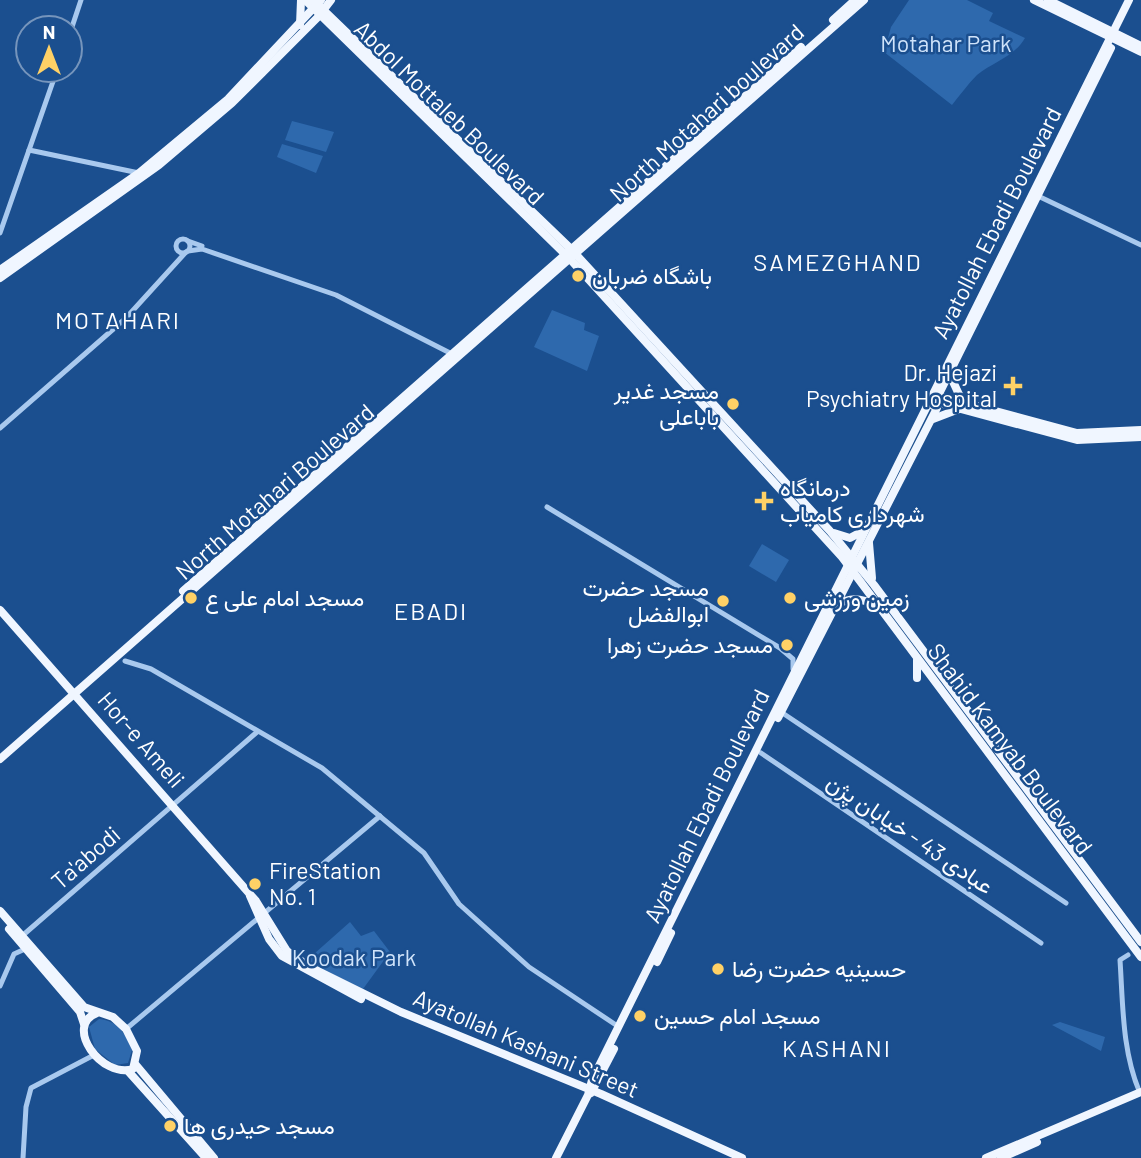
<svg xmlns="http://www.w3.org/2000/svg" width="1141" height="1158" viewBox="0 0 1141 1158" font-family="Barlow,Vazirmatn,sans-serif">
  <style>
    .green { fill: #2e69ad }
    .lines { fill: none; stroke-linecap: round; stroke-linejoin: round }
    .minor { stroke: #a9c9ee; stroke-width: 5 }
    .major { stroke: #f0f6ff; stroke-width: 8 }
    .poi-dot { fill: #ffd166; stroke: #1b4f8f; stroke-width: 2.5 }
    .labels { text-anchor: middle; stroke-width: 5; stroke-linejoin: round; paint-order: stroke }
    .park-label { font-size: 23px; fill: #cfe3fa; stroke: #1b4f8f }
    .street-label { font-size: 23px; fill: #fff; stroke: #1b4f8f }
    .poi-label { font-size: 23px; fill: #fff; stroke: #1b4f8f; text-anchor: start }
    .neighbourhood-label { font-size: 24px; letter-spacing: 2px; fill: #fff; stroke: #1b4f8f }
  </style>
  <rect width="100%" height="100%" fill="#1b4f8f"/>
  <g class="green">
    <path d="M 909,0 L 967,0 L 993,13 L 989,21 L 1025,38 C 1015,56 993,62 977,75 C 968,84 960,95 952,105 L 884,52 L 891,27 Z"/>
    <path d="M 292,121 L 334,132 L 326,152 L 285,140 Z"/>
    <path d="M 282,144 L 323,156 L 316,173 L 277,157 Z"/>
    <path d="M 552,310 L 585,323 L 584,330 L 599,336 L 587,371 L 534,347 Z"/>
    <path d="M 762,544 L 789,560 L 776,582 L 749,566 Z"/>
    <path d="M 350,922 L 361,936 L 374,931 L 390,952 L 363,989 L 306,961 Z"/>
    <path d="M 99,1019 C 119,1021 125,1034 132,1050 L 128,1063 L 115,1065 L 95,1049 L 89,1027 Z"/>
    <path d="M 1060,1022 L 1105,1037 L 1101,1051 L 1052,1025 Z"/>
  </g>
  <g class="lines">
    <g class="minor">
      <path d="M 70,33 L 81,0"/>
      <path d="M 29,150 L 139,173"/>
      <path d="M 1038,196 L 1141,245"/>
      <path d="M 0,233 L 57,70"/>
      <circle cx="183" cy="246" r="7"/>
      <path d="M 188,241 L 202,246"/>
      <path d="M 188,251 L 202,249 L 336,295 L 452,354"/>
      <path d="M 0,428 L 126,318 L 186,252"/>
      <path d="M 547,507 L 780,648 L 793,659 L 793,669"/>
      <path d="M 125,661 L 151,669 L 322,768 L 424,853 L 459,904 L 529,967 L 619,1027"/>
      <path d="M 781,712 L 1066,903"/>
      <path d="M 761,753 L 1041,943"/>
      <path d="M 22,936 L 257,732"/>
      <path d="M 1128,955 L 1120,960 C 1123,1005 1122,1051 1140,1093"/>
      <path d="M 0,986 L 14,954 L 25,949"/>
      <path d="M 126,1029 L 380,816"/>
      <path d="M 23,1158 L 26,1107 L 31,1088 L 94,1055"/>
    </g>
    <g class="major">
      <path d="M 305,0 L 570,259 L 842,557 L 1141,957"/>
      <path d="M 313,0 L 571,249 L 830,531 L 874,585 L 1141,942"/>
      <path d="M 1034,0 L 1141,52"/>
      <path d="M 1048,0 L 1141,46"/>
      <path d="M 833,20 L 855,0"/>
      <path d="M 300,25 L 301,0"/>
      <path d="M 0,270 L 139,173 L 228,99 L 321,0"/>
      <path d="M 0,278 L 159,165 L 232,103 L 318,17 L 331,0"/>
      <path d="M 949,373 L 963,403"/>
      <path d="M 936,395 L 1077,433 L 1141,430"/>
      <path d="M 933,398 L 946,405 L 1077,440 L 1141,437"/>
      <path d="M 933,406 L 1111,48"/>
      <path d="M 933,419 L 959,409"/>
      <path d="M 834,533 L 850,538 L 863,531"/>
      <path d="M 869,543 L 872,578"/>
      <path d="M 183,591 L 801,47"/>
      <path d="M 834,606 C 850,597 860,597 876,606"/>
      <path d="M 0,610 L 256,901 L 287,951 L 310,967 L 401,1012 L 601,1094 L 742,1158"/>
      <path d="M 917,660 L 917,678"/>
      <path d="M 778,718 L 937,408 L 936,402"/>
      <path d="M 0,759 L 864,0"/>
      <path d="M 250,896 L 269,939 L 282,956 L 361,999"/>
      <path d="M 0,911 L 84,1007 L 113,1017 L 126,1029 L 137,1051 L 133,1069 C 102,1079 63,1026 97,1013"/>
      <path d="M 9,929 L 80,1012 L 84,1024"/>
      <path d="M 657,962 L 671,933"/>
      <path d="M 136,1065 L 214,1158"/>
      <path d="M 128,1071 L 206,1158"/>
      <path d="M 591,1093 L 614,1049"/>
      <path d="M 556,1158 L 588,1095 L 592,1080 L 1129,0"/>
      <path d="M 986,1158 L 1141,1092"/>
      <path d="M 1001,1158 L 1037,1142"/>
    </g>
  </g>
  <g class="poi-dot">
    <circle cx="578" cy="276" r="7"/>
    <path d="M1009.5 375.5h7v7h7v7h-7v7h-7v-7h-7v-7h7z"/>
    <circle cx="733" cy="404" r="7"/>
    <path d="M760.5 490.5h7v7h7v7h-7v7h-7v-7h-7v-7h7z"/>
    <circle cx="191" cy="598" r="7"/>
    <circle cx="790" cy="598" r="7"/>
    <circle cx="723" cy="601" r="7"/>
    <circle cx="787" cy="645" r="7"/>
    <circle cx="255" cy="884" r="7"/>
    <circle cx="718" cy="969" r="7"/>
    <circle cx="640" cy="1016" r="7"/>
    <circle cx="170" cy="1126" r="7"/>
  </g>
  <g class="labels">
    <g class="park-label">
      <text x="946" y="52">Motahar Park</text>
      <text x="354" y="966">Koodak Park</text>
    </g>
    <g class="street-label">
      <text transform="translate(449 113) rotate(44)" y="8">Abdol Mottaleb Boulevard</text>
      <text transform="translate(707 113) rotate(-42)" y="8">North Motahari boulevard</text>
      <text transform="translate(997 223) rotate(-63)" y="8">Ayatollah Ebadi Boulevard</text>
      <text transform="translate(275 492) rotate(-41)" y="8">North Motahari Boulevard</text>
      <text transform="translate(141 740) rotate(49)" y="8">Hor-e Ameli</text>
      <text transform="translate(1010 749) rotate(53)" y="8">Shahid Kamyab Boulevard</text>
      <text transform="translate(707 806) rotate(-64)" y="8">Ayatollah Ebadi Boulevard</text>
      <text transform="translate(910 834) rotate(34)" y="8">عبادی 43 - خیابان پژن</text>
      <text transform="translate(86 858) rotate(-41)" y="8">Ta'abodi</text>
      <text transform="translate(526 1044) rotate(23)" y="8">Ayatollah Kashani Street</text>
    </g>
    <g class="poi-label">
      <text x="592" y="284">باشگاه ضربان</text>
      <text x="997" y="381" text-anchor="end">Dr. Hejazi<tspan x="997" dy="26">Psychiatry Hospital</tspan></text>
      <text x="719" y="399" text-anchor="end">مسجد غدیر<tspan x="719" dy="26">باباعلی</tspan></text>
      <text x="780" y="496">درمانگاه<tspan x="780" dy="26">شهرداری کامیاب</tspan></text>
      <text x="709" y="596" text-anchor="end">مسجد حضرت<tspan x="709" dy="26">ابوالفضل</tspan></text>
      <text x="205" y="606">مسجد امام علی ع</text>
      <text x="804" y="606">زمین ورزشی</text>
      <text x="773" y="653" text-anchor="end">مسجد حضرت زهرا</text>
      <text x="269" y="879">FireStation<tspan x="269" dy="26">No. 1</tspan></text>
      <text x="732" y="977">حسینیه حضرت رضا</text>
      <text x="654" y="1024">مسجد امام حسین</text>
      <text x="184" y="1134">مسجد حیدری ها</text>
    </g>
    <g class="neighbourhood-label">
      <text x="838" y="271">SAMEZGHAND</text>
      <text x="118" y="329">MOTAHARI</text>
      <text x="431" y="620">EBADI</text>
      <text x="837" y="1057">KASHANI</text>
    </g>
  </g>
  <g transform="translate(49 49)"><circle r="33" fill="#1b4f8f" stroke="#7695bc" stroke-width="2"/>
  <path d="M0-5L12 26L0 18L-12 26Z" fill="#ffd166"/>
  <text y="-10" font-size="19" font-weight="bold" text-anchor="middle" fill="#ffffff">N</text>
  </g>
</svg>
